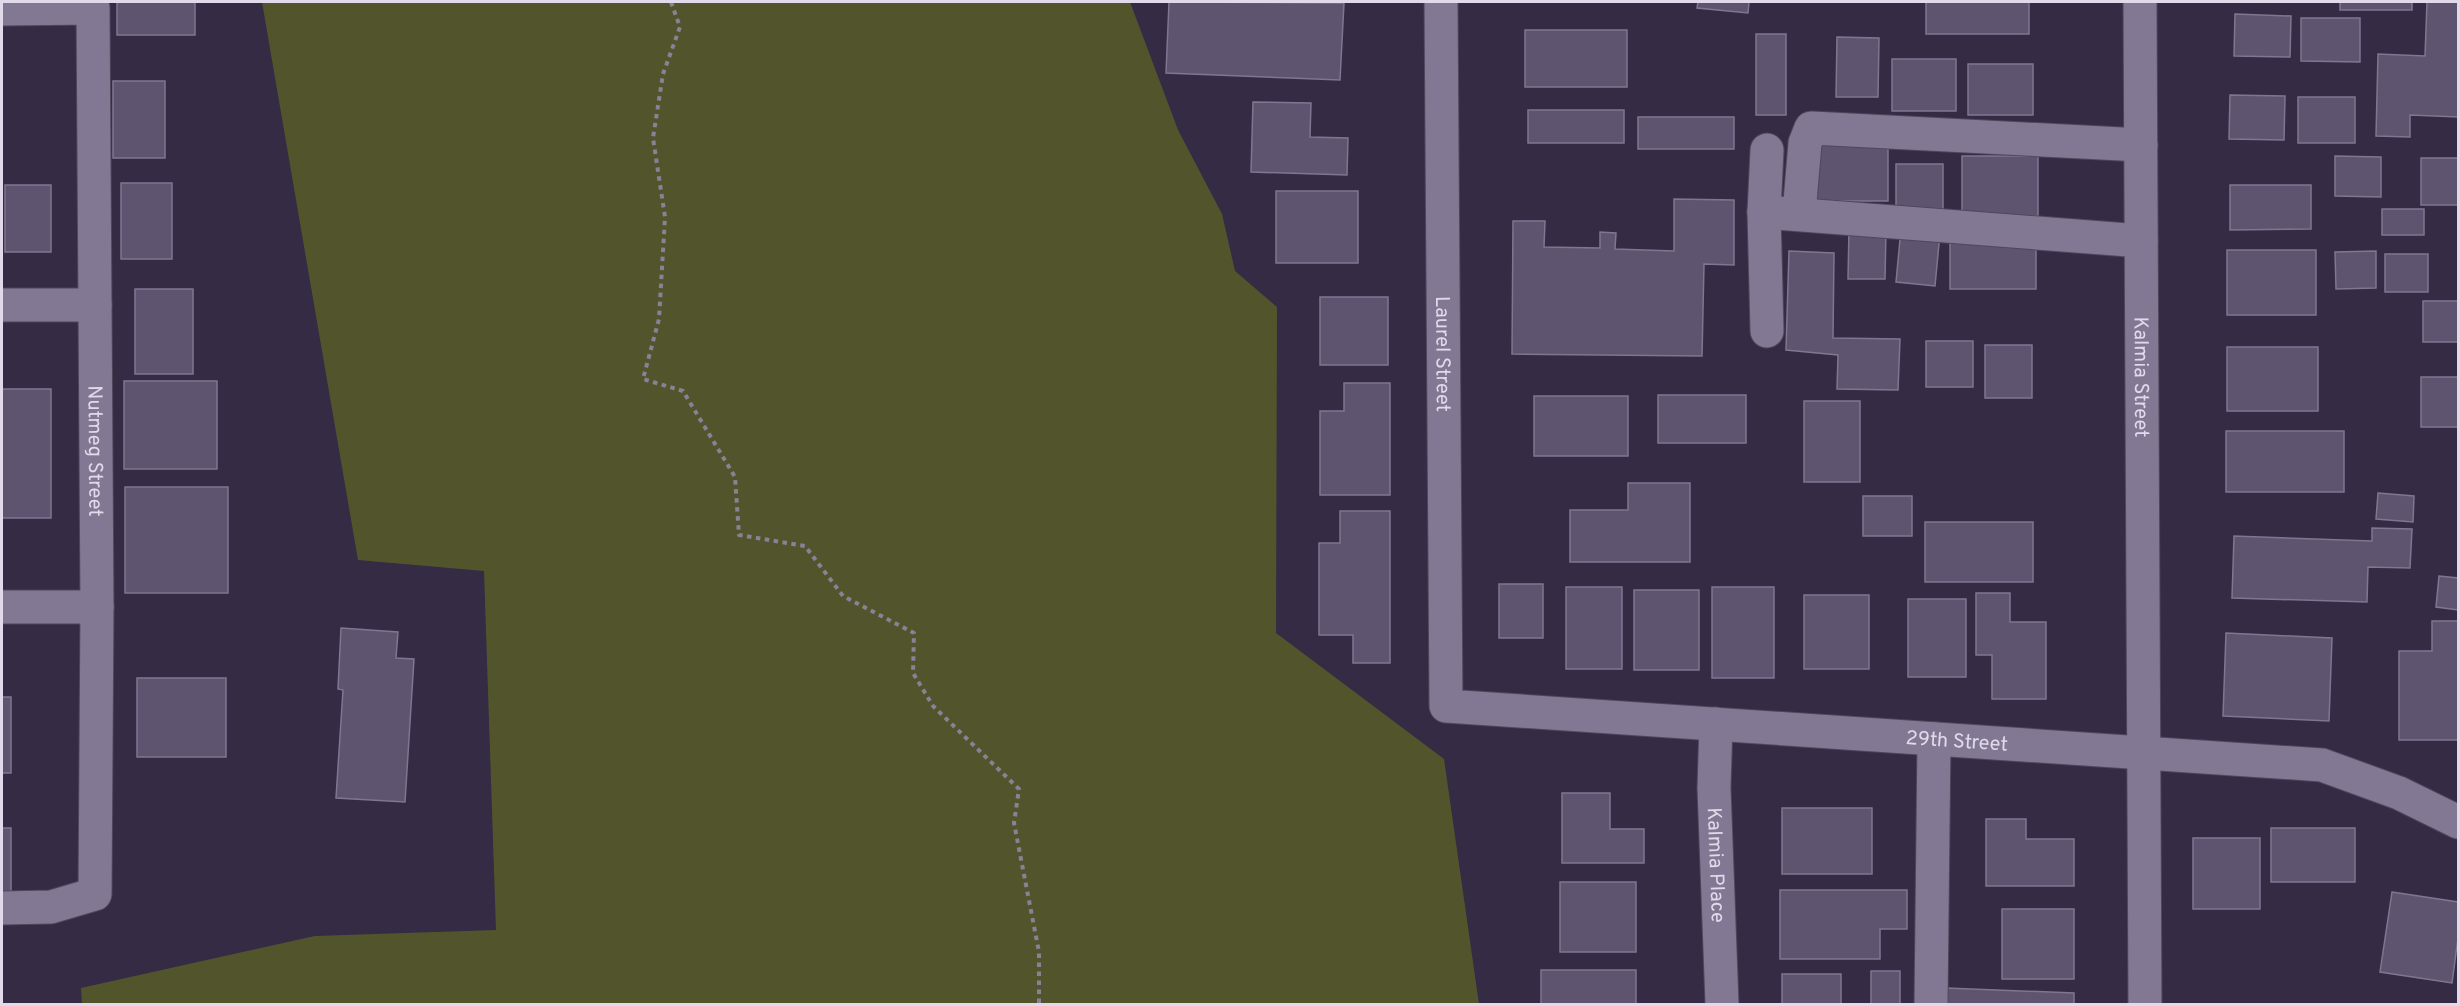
<svg xmlns="http://www.w3.org/2000/svg" width="2460" height="1006" viewBox="0 0 2460 1006" font-family="Overpass,sans-serif">
  <style>
    .green { fill: #52552c }
    .building { fill: #5e546f; stroke: #807692; stroke-width: 1.5 }
    .lines { fill: none; stroke-linecap: round; stroke-linejoin: round }
    .minor-casing { stroke: #4f475c; stroke-width: 35 }
    .path { stroke: #898195; stroke-width: 4; stroke-dasharray: 4.5 4.5; stroke-linecap: butt }
    .minor { stroke: #827894; stroke-width: 33 }
    .labels { text-anchor: middle; stroke-width: 4.5; stroke-linejoin: round; paint-order: stroke }
    .street-label { font-size: 20px; fill: #e0daea; stroke: #1a1621 }
  </style>
  <rect width="100%" height="100%" fill="#352b44"/>
  <path class="green" d="M 262,2 L 1130,2 L 1178,130 L 1222,214 L 1235,271 L 1277,307 L 1276,633 L 1444,759 L 1479,1004 L 82,1004 L 81,988 L 315,936 L 496,930 L 484,571 L 358,560 Z"/>
  <g class="building">
    <rect x="117" y="2" width="78" height="33"/>
    <path d="M 1169,2 L 1344,3 L 1340,80 L 1166,73 Z"/>
    <path d="M 1698,2 L 1749,2 L 1748,13 L 1697,8 Z"/>
    <rect x="1926" y="2" width="103" height="32"/>
    <rect x="2340" y="2" width="72" height="8"/>
    <path d="M 2427,2 L 2458,2 L 2458,117 L 2410,115 L 2410,137 L 2376,136 L 2378,54 L 2425,56 Z"/>
    <path d="M 2235,14 L 2291,16 L 2290,57 L 2234,56 Z"/>
    <path d="M 2301,18 L 2360,18 L 2360,62 L 2301,61 Z"/>
    <rect x="1525" y="30" width="102" height="57"/>
    <rect x="1756" y="34" width="30" height="81"/>
    <path d="M 1837,37 L 1879,38 L 1878,97 L 1836,97 Z"/>
    <rect x="1892" y="59" width="64" height="52"/>
    <rect x="1968" y="64" width="65" height="51"/>
    <rect x="113" y="81" width="52" height="77"/>
    <path d="M 2230,95 L 2285,96 L 2284,140 L 2229,139 Z"/>
    <rect x="2298" y="97" width="57" height="46"/>
    <path d="M 1253,102 L 1311,103 L 1310,137 L 1348,138 L 1347,175 L 1251,172 Z"/>
    <rect x="1528" y="110" width="96" height="33"/>
    <rect x="1638" y="117" width="96" height="32"/>
    <rect x="1814" y="144" width="74" height="57"/>
    <rect x="1962" y="156" width="76" height="60"/>
    <path d="M 2335,156 L 2381,157 L 2381,197 L 2335,196 Z"/>
    <rect x="2421" y="158" width="37" height="47"/>
    <rect x="1896" y="164" width="47" height="45"/>
    <rect x="121" y="183" width="51" height="76"/>
    <rect x="5" y="185" width="46" height="67"/>
    <path d="M 2230,185 L 2311,185 L 2311,229 L 2230,230 Z"/>
    <rect x="1276" y="191" width="82" height="72"/>
    <path d="M 1674,199 L 1734,200 L 1734,265 L 1704,264 L 1702,356 L 1512,354 L 1513,221 L 1545,221 L 1544,247 L 1600,248 L 1600,232 L 1616,233 L 1615,249 L 1674,251 Z"/>
    <rect x="2382" y="209" width="42" height="26"/>
    <path d="M 1849,229 L 1886,230 L 1885,279 L 1848,279 Z"/>
    <path d="M 1901,229 L 1940,233 L 1935,286 L 1896,282 Z"/>
    <rect x="1950" y="236" width="86" height="53"/>
    <rect x="2227" y="250" width="89" height="65"/>
    <path d="M 1789,251 L 1834,253 L 1833,338 L 1900,339 L 1898,390 L 1837,389 L 1838,355 L 1786,350 Z"/>
    <path d="M 2376,251 L 2376,288 L 2336,289 L 2335,252 Z"/>
    <rect x="2385" y="254" width="43" height="38"/>
    <rect x="135" y="289" width="58" height="85"/>
    <rect x="1320" y="297" width="68" height="68"/>
    <rect x="2423" y="301" width="35" height="41"/>
    <rect x="1926" y="341" width="47" height="46"/>
    <rect x="1985" y="345" width="47" height="53"/>
    <rect x="2227" y="347" width="91" height="64"/>
    <rect x="2421" y="377" width="37" height="50"/>
    <rect x="124" y="381" width="93" height="88"/>
    <path d="M 1344,383 L 1390,383 L 1390,495 L 1320,495 L 1320,411 L 1344,411 Z"/>
    <rect x="2" y="389" width="49" height="129"/>
    <rect x="1658" y="395" width="88" height="48"/>
    <rect x="1534" y="396" width="94" height="60"/>
    <rect x="1804" y="401" width="56" height="81"/>
    <rect x="2226" y="431" width="118" height="61"/>
    <path d="M 1628,483 L 1690,483 L 1690,562 L 1570,562 L 1570,510 L 1628,510 Z"/>
    <rect x="125" y="487" width="103" height="106"/>
    <path d="M 2378,493 L 2414,496 L 2413,522 L 2376,519 Z"/>
    <rect x="1863" y="496" width="49" height="40"/>
    <path d="M 1340,511 L 1390,511 L 1390,663 L 1353,663 L 1353,635 L 1319,635 L 1319,543 L 1340,543 Z"/>
    <rect x="1925" y="522" width="108" height="60"/>
    <path d="M 2372,528 L 2412,529 L 2410,568 L 2368,567 L 2367,602 L 2232,598 L 2234,536 L 2372,541 Z"/>
    <path d="M 2439,576 L 2458,578 L 2458,610 L 2436,607 Z"/>
    <rect x="1499" y="584" width="44" height="54"/>
    <rect x="1566" y="587" width="56" height="82"/>
    <rect x="1712" y="587" width="62" height="91"/>
    <rect x="1634" y="590" width="65" height="80"/>
    <path d="M 1976,593 L 2010,593 L 2010,622 L 2046,622 L 2046,699 L 1992,699 L 1992,655 L 1976,655 Z"/>
    <rect x="1804" y="595" width="65" height="74"/>
    <rect x="1908" y="599" width="58" height="78"/>
    <path d="M 2432,621 L 2458,621 L 2458,740 L 2399,740 L 2399,651 L 2432,651 Z"/>
    <path d="M 341,628 L 398,632 L 396,658 L 414,659 L 405,802 L 336,798 L 343,690 L 338,689 Z"/>
    <path d="M 2226,633 L 2332,638 L 2329,721 L 2223,716 Z"/>
    <rect x="137" y="678" width="89" height="79"/>
    <rect x="2" y="697" width="9" height="76"/>
    <path d="M 1562,793 L 1610,793 L 1610,829 L 1644,829 L 1644,863 L 1562,863 Z"/>
    <rect x="1782" y="808" width="90" height="66"/>
    <path d="M 1986,819 L 2026,819 L 2026,839 L 2074,839 L 2074,886 L 1986,886 Z"/>
    <rect x="2" y="828" width="9" height="66"/>
    <rect x="2271" y="828" width="84" height="54"/>
    <rect x="2193" y="838" width="67" height="71"/>
    <rect x="1560" y="882" width="76" height="70"/>
    <path d="M 1780,890 L 1907,890 L 1907,929 L 1880,929 L 1880,959 L 1780,959 Z"/>
    <path d="M 2392,892 L 2458,902 L 2458,938 L 2452,983 L 2380,972 Z"/>
    <rect x="2002" y="909" width="72" height="70"/>
    <rect x="1541" y="970" width="95" height="34"/>
    <rect x="1871" y="971" width="29" height="33"/>
    <rect x="1782" y="974" width="59" height="30"/>
    <path d="M 1946,988 L 2074,993 L 2074,1004 L 1946,1004 Z"/>
  </g>
  <g class="lines">
    <defs>
      <g id="minor">
        <path id="s1" d="M 1441,2 L 1446,706 L 2322,765 L 2399,793 L 2458,822"/>
        <path id="s2" d="M 2140,2 L 2145,1004"/>
        <path id="s3" d="M 2,9 L 93,8 L 97,607 L 95,894 L 51,907 L 2,908"/>
        <path d="M 1767,150 L 1764,212 L 1767,331"/>
        <path d="M 1764,212 L 2141,241"/>
        <path d="M 1799,214 L 1805,143 L 1811,128 L 2141,145"/>
        <path d="M 2,305 L 95,305"/>
        <path d="M 2,607 L 97,607"/>
        <path id="s4" d="M 1716,724 L 1714,788 L 1722,1004"/>
        <path d="M 1931,1004 L 1934,739"/>
      </g>
    </defs>
    <use href="#minor" class="minor-casing"/>
    <path class="path" d="M 671,2 L 680,27 L 663,74 L 653,138 L 665,217 L 659,319 L 643,379 L 683,391 L 735,477 L 739,535 L 805,546 L 843,596 L 914,633 L 913,673 L 933,706 L 1019,789 L 1014,823 L 1039,952 L 1039,1004"/>
    <use href="#minor" class="minor"/>
  </g>
  <g class="labels">
    <g class="street-label">
      <text dy="7" stroke="none"><textPath href="#s1" startOffset="352">Laurel Street</textPath></text>
      <text dy="7" stroke="none"><textPath href="#s2" startOffset="375">Kalmia Street</textPath></text>
      <text dy="7" stroke="none"><textPath href="#s3" startOffset="534">Nutmeg Street</textPath></text>
      <text dy="7" stroke="none"><textPath href="#s1" startOffset="1216">29th Street</textPath></text>
      <text dy="7" stroke="none"><textPath href="#s4" startOffset="141">Kalmia Place</textPath></text>
    </g>
  </g>
  <rect width="2460" height="1006" fill="none" stroke="#e0daea" stroke-width="6"/>
</svg>
